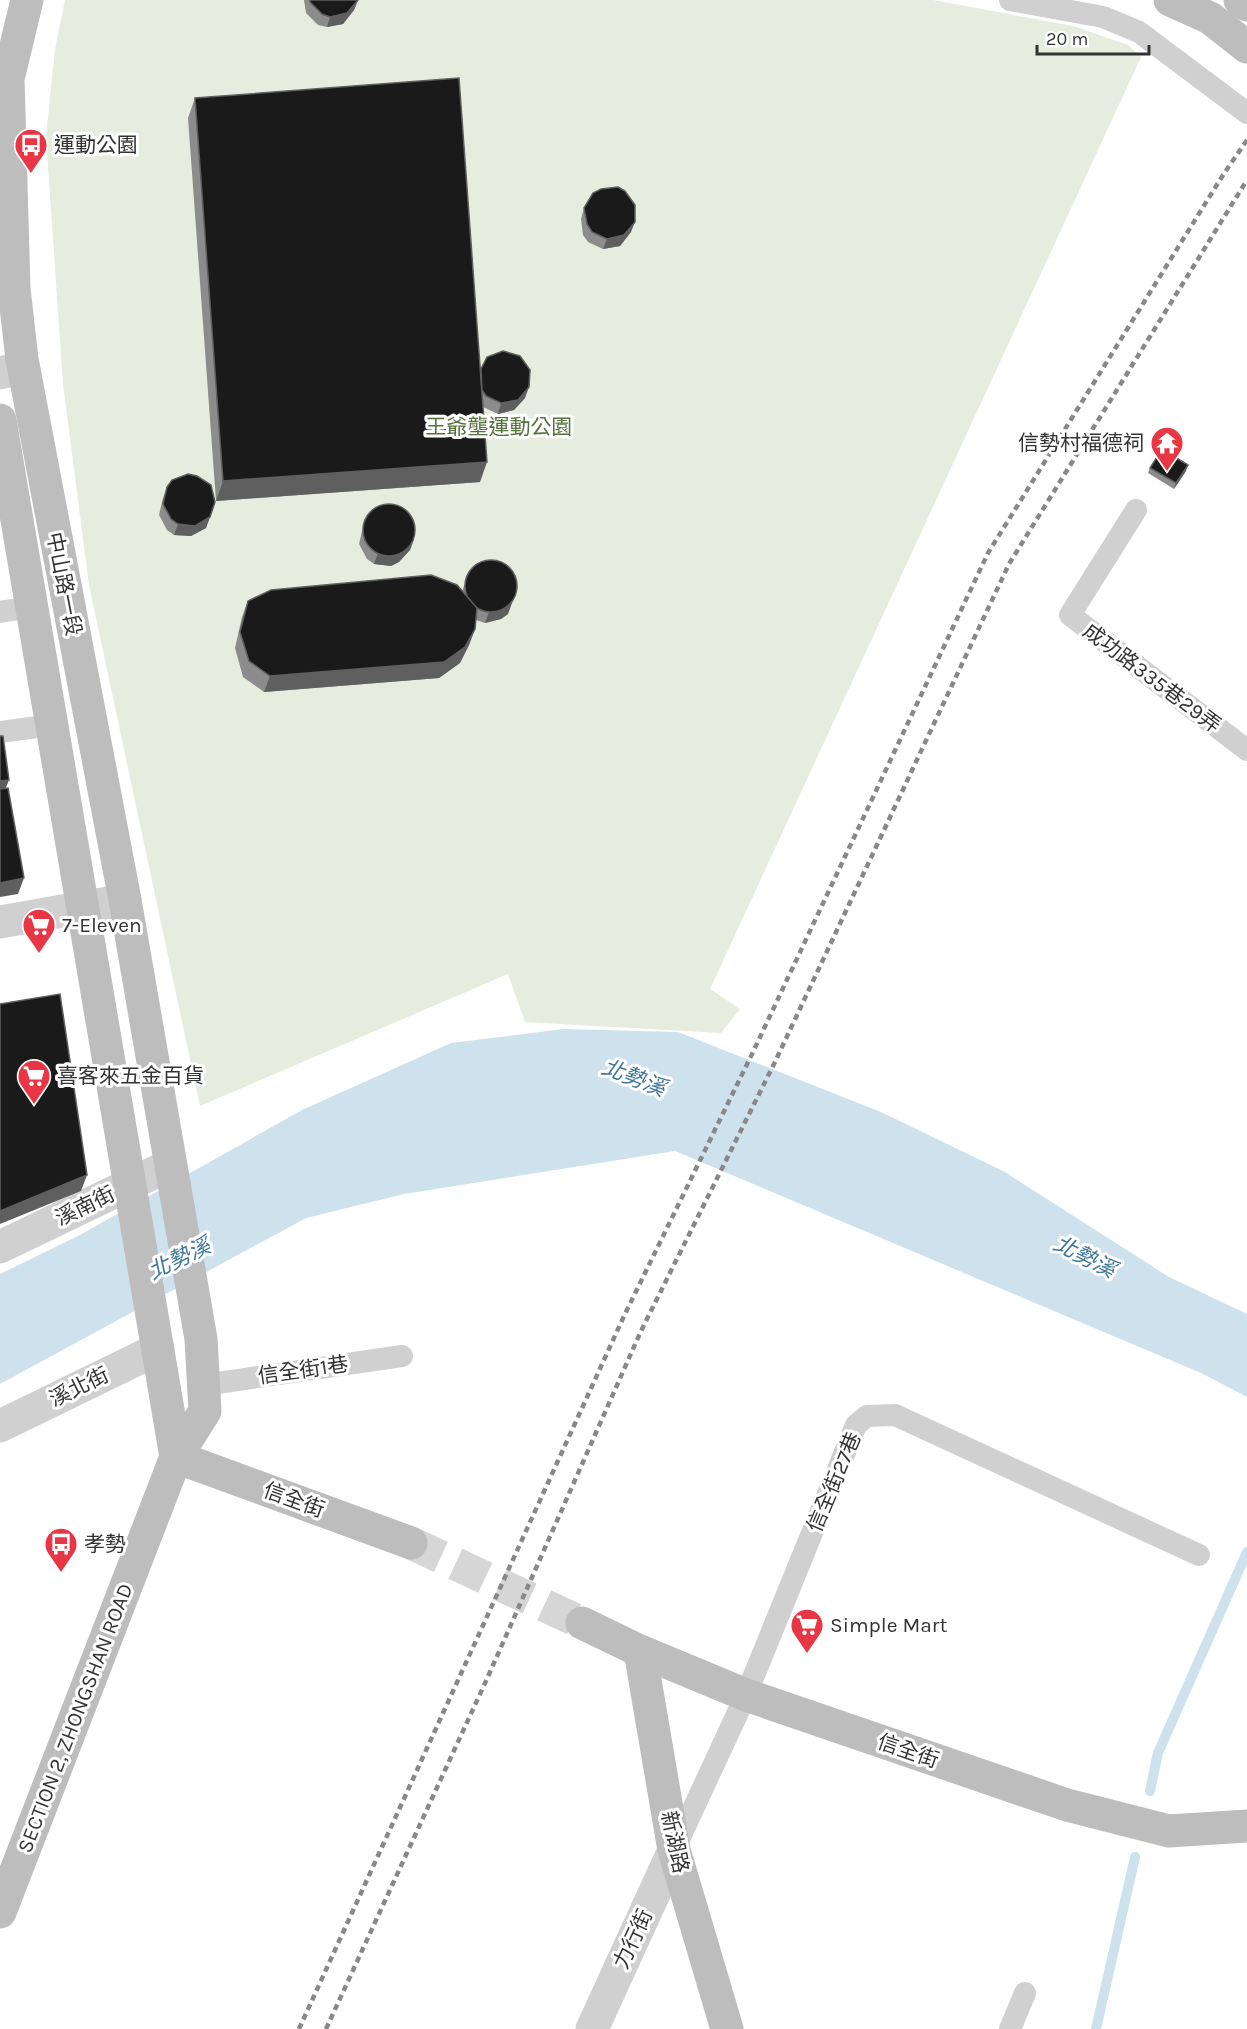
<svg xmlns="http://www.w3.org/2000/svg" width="1247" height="2029" viewBox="0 0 1247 2029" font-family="Karla,'Noto Sans TC',sans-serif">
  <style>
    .green { fill: #e6ecde }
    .water { fill: #cee2ee }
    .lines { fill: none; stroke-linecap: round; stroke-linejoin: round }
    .stream { stroke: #cee2ee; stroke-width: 10 }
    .secondary-tunnel { stroke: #d6d6d6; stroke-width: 33; stroke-dasharray: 33 16; stroke-linecap: butt }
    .lane { stroke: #d0d0d0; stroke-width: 22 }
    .street { stroke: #d0d0d0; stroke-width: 33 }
    .secondary { stroke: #bdbdbd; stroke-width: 33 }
    .rail { stroke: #888; stroke-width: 4.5; stroke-dasharray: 6 4.5; stroke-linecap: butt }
    .wall { fill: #8c8c8c }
    .shaded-wall { fill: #5f5f5f }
    .building { fill: #1a1a1a; stroke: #5f5f5f; stroke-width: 1.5 }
    .labels { text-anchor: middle; stroke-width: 6; stroke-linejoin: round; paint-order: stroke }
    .poi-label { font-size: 21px; fill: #333; stroke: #fff; text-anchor: start }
    .park-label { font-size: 21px; fill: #56703e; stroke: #fff }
    .street-label { font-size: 21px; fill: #333; stroke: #fff }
    .water-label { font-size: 22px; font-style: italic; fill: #3d7698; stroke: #fff }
  </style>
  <rect width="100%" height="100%" fill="#fff"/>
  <path class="green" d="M 65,0 L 933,0 L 1073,26 L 1128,45 L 1141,57 L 710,989 L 740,1009 L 721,1033 L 525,1022 L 508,974 L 200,1106 L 89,585 L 63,384 L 46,137 L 55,49 Z"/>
  <path class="water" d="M 563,1029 L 678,1032 L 881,1112 L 1003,1171 L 1169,1277 L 1247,1314 L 1247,1397 L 1201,1373 L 675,1151 L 404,1194 L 306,1218 L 0,1384 L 0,1274 L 78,1236 L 302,1110 L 451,1043 Z"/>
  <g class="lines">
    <g class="stream">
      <path d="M 1150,1791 L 1158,1753 L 1247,1552"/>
      <path d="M 1096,2029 L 1135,1857"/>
    </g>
    <path class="secondary-tunnel" d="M 411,1543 L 582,1623"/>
    <g class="lane">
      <path d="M 1010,0 L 1103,17 L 1139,32 L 1247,113"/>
      <path d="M 1136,510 L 1070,615 L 1247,750"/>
      <path d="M 0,612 L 32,607"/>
      <path d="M 0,732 L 52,725"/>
      <path d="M 204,1385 L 402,1356"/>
      <path d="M 674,1850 L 746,1695 L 856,1425 L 867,1416 L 895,1415 L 1199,1555"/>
      <path d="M 1010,2029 L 1025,1993"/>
    </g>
    <g class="street">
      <path d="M 0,373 L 23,368"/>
      <path d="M 0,922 L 125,900"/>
      <path d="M 0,1247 L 170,1165"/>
      <path d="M 0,1426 L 158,1349"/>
      <path d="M 592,2029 L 674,1850"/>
    </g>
    <g class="secondary">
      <path d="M 1170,0 L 1210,18 L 1247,47"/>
      <path d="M 1240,0 L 1247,5"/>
      <path d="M 0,420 L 176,1457"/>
      <path d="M 176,1457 L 411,1543"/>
      <path d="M 582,1623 L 640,1651 L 746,1695 L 1067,1805 L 1169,1831 L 1247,1826"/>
      <path d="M 640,1651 L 674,1850 L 727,2029"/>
      <path d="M 0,1912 L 176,1457 L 205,1411 L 201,1339 L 125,900 L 22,359 L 14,289 L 8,79 L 27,0"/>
    </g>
    <g class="rail">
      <path d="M 299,2029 L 624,1316 L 753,1052 L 988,553 L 1223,175 L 1247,140"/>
      <path d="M 326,2029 L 486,1681 L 641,1331 L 774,1064 L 1009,564 L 1247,180"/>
    </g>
  </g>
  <g class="wall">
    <path d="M 304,0 L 358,0 L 354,10 L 343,24 L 327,27 L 318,25 L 306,13 Z"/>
    <path d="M 195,98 L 481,369 L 525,398 L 514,410 L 498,414 L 483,407 L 480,482 L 216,501 L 188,118 Z"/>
    <path d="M 584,208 L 631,232 L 620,246 L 603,249 L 588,242 L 583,235 L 581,219 Z"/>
    <path d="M 1150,468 L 1186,471 L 1174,489 L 1148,473 Z"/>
    <path d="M 167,487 L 215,502 L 206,528 L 191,536 L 174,535 L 167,530 L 159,515 L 163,498 Z"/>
    <path d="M 367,516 L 414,539 L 410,550 L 399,562 L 391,566 L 374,564 L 367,559 L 359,544 L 363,527 Z"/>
    <path d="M 466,581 L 508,614 L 501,619 L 485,623 L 476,620 L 475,629 L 469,645 L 460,663 L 439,678 L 264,692 L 243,677 L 235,648 L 242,617 L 248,601 L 462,591 Z"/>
  </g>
  <g class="shaded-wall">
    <path d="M 358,0 L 354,10 L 343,24 L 327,27 L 330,17 Z"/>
    <path d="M 635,222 L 631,232 L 620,246 L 603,249 L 607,239 Z"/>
    <path d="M 529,387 L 525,398 L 514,410 L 498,414 L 501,403 Z"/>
    <path d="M 487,462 L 480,482 L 216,501 L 223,481 Z"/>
    <path d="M 1188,465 L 1186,471 L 1174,489 L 1176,483 Z"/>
    <path d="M 210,517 L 206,528 L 191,536 L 174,535 L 178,524 Z"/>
    <path d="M 414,539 L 410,550 L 399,562 L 391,566 L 374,564 L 378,553 Z"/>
    <path d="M 518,587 L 508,614 L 501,619 L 485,623 L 489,612 Z"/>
    <path d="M 475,629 L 469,645 L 460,663 L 439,678 L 264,692 L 270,676 Z"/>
    <path d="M 9,780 L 3,795 L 0,796 L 0,781 Z"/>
    <path d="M 24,878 L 18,894 L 0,897 L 0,883 Z"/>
    <path d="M 87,1175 L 81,1191 L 0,1224 L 0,1211 Z"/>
  </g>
  <g class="building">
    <path d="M 310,0 L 358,0 L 347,13 L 330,17 L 322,14 L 310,2 Z"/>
    <path d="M 459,78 L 487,462 L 223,481 L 195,98 Z"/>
    <path d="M 618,187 L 625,191 L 635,205 L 635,222 L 624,235 L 607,239 L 592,232 L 587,224 L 584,208 L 593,193 L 601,189 Z"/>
    <path d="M 503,351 L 520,356 L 530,370 L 529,387 L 518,400 L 501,403 L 486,396 L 482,390 L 481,369 L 487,357 Z"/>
    <path d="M 1162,449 L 1188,465 L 1176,483 L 1150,468 Z"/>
    <path d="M 188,474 L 197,476 L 211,485 L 215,502 L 210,517 L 195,526 L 178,524 L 171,519 L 163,504 L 167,487 L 172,480 Z"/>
    <circle cx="389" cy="530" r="26"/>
    <circle cx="491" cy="586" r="26"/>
    <path d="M 431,575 L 457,585 L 477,608 L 475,629 L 465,647 L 444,662 L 270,676 L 249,661 L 240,632 L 248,601 L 271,590 Z"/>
    <path d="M 0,736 L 3,736 L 9,780 L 0,781 Z"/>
    <path d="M 8,788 L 24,878 L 0,883 L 0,789 Z"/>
    <path d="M 60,994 L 87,1175 L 0,1211 L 0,1004 Z"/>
  </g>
  <defs>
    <symbol id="bus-pin" viewBox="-11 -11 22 30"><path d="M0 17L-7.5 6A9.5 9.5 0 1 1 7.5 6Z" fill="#e93645" stroke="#fff"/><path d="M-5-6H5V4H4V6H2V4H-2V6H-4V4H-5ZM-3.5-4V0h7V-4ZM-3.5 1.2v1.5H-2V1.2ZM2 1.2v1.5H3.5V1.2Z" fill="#fff"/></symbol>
    <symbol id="temple-pin" viewBox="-11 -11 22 30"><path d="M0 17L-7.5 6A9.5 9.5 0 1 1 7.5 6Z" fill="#e93645" stroke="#fff"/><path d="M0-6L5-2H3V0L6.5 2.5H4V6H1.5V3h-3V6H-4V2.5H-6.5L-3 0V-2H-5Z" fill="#fff"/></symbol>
    <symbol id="supermarket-pin" viewBox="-11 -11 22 30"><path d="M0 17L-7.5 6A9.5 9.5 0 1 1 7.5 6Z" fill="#e93645" stroke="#fff"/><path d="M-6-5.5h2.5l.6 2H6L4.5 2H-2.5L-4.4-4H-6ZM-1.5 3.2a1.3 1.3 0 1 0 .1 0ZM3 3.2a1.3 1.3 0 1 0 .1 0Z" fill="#fff"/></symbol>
  </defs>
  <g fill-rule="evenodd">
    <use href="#bus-pin" x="12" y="126" width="38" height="52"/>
    <use href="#temple-pin" x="1148" y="424" width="38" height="52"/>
    <use href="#supermarket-pin" x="20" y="906" width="38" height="52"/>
    <use href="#supermarket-pin" x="15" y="1057" width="38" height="52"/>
    <use href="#bus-pin" x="42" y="1525" width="38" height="52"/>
    <use href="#supermarket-pin" x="788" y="1606" width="38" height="52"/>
  </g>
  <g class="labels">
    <g class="poi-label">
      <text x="54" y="152">運動公園</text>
      <text x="1144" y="450" text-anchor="end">信勢村福德祠</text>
      <text x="62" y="932">7-Eleven</text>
      <text x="57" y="1083">喜客來五金百貨</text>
      <text x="84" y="1551">孝勢</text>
      <text x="830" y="1632">Simple Mart</text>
    </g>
    <g class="park-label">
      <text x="499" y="434">王爺壟運動公園</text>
    </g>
    <g class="street-label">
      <text transform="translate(64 584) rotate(79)" y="7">中山路一段</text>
      <text transform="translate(1152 678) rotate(37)" y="7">成功路335巷29弄</text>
      <text transform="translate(85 1206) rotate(-26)" y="7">溪南街</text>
      <text transform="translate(303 1370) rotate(-8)" y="7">信全街1巷</text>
      <text transform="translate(79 1387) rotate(-26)" y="7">溪北街</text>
      <text transform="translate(834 1482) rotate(-67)" y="7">信全街27巷</text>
      <text transform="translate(294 1500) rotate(20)" y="7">信全街</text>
      <text transform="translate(75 1718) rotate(-69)" y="7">SECTION 2, ZHONGSHAN ROAD</text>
      <text transform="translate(908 1751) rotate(19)" y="7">信全街</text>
      <text transform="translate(675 1842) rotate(78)" y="7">新湖路</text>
      <text transform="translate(633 1939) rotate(-65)" y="7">力行街</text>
    </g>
    <g class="water-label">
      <text transform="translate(634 1077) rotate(21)" y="8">北勢溪</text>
      <text transform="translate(1085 1256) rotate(27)" y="8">北勢溪</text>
      <text transform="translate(179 1258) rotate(-26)" y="8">北勢溪</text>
    </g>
  </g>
  <path d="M1037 45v9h112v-9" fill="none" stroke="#333333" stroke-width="3"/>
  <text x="1046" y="45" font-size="18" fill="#333333" stroke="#ffffff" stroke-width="4.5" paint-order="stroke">20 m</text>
</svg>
